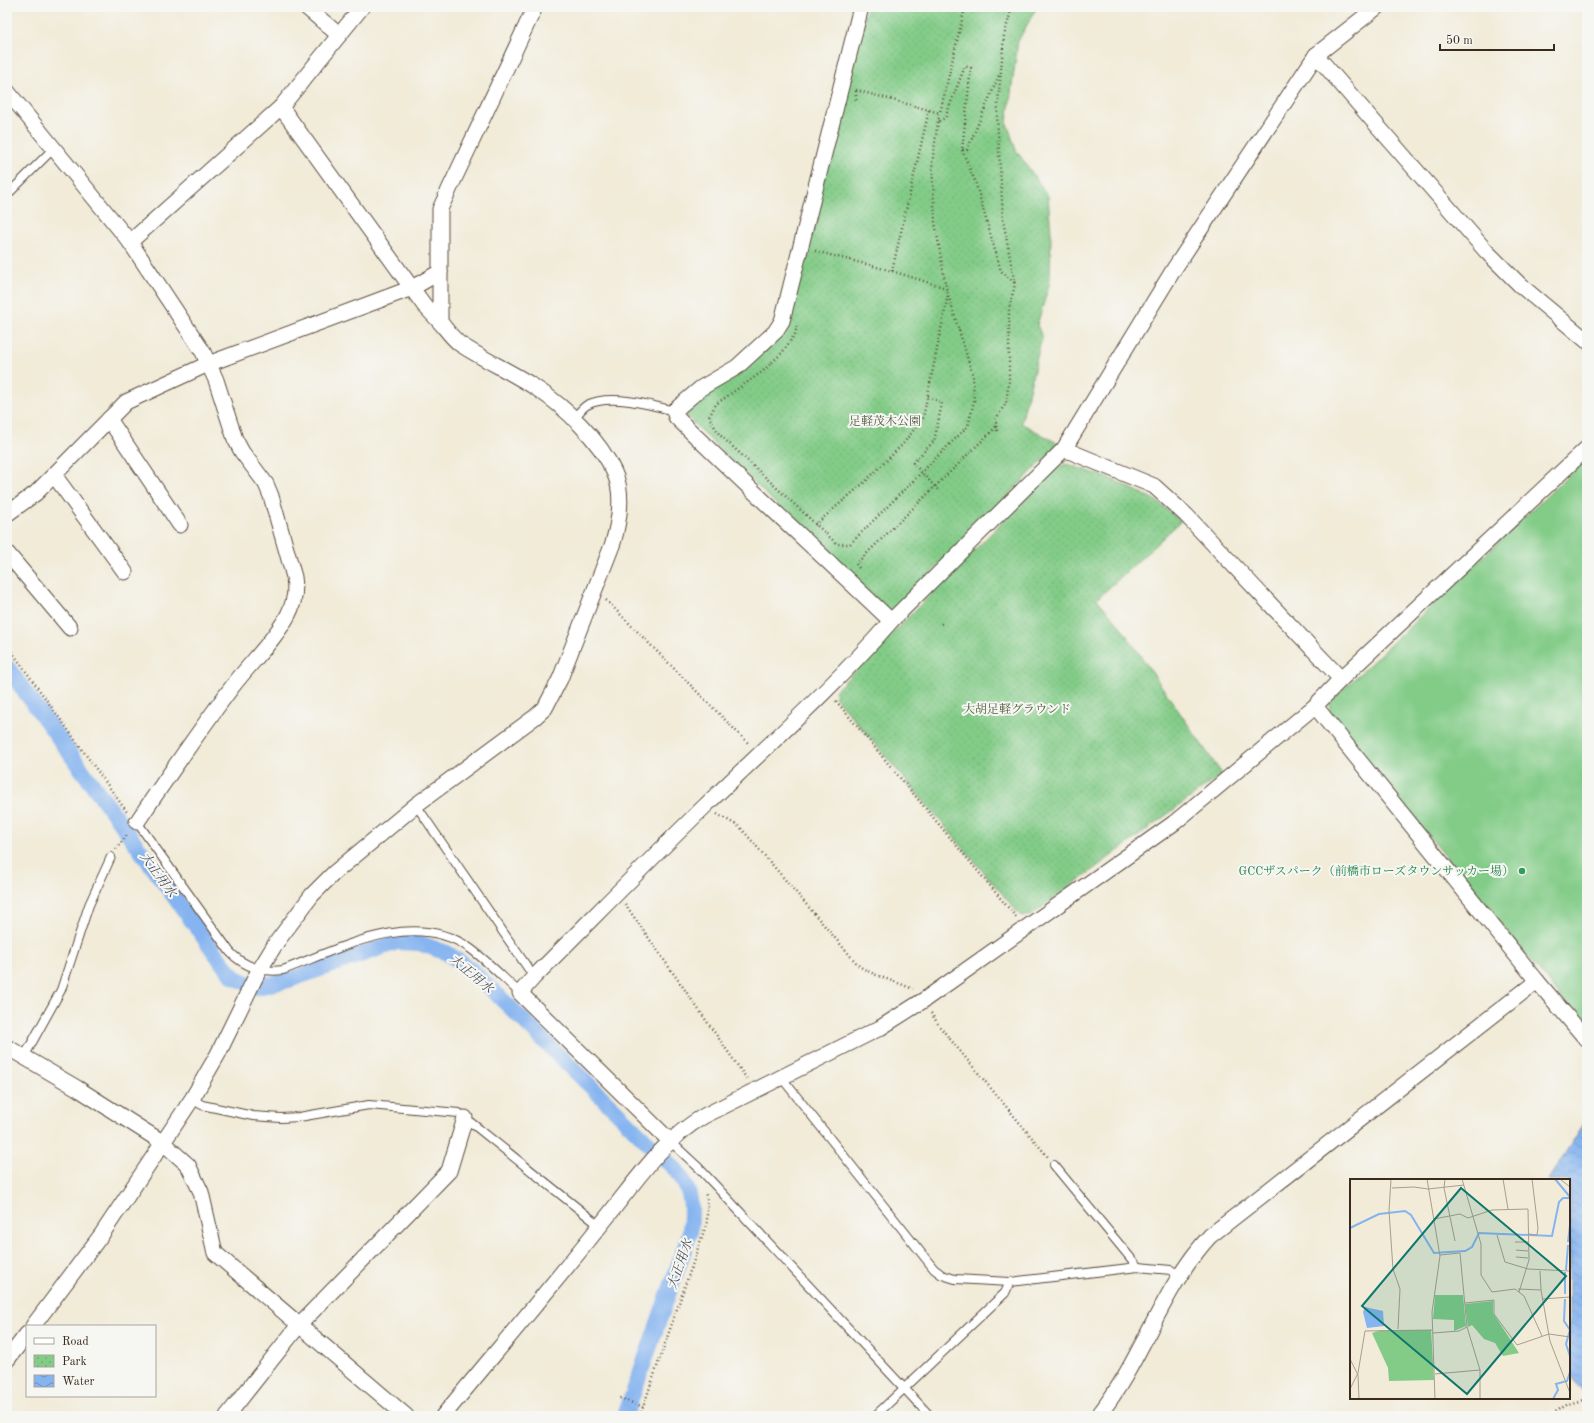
<svg xmlns="http://www.w3.org/2000/svg" width="1594" height="1423" viewBox="0 0 1594 1423" font-family="'Old Standard TT','Noto Serif JP',serif">
  <style>
    .grass { fill: #83cc88; stroke: #5f7b53 }
    .park { fill: url(#park-dots); stroke: #5f7b53 }
    .water { fill: url(#water-waves); stroke: #606f87 }
    .lines { fill: none; stroke-linecap: round; stroke-linejoin: round }
    .canal { stroke: #85b4f0; stroke-width: 16 }
    .lane-casing { stroke: #56473a; stroke-width: 10 }
    .street-casing { stroke: #56473a; stroke-width: 17 }
    .path { stroke: #56473a; stroke-width: 2.5; stroke-dasharray: 1 3; stroke-linecap: butt }
    .lane { stroke: #fff; stroke-width: 8 }
    .street { stroke: #fff; stroke-width: 15 }
    .leisure-dot { fill: #2e9e5b; stroke: #f6f6f2; stroke-width: 1.5 }
    .labels { text-anchor: middle; stroke-width: 4; stroke-linejoin: round; paint-order: stroke }
    .park-label { font-size: 12px; fill: #515b3e; stroke: #f6f6f2 }
    .leisure-label { font-size: 12px; fill: #27864d; stroke: #f6f6f2; text-anchor: end }
    .water-label { font-size: 13px; font-style: italic; fill: #51535d; stroke: #f6f6f2 }
    .inset-river { fill: none; stroke: #85b4f0; stroke-width: 2 }
    .inset-road { fill: none; stroke: #a89e8e; stroke-width: 1 }
    .view { fill: #0f766e; fill-opacity: 0.15; stroke: #0f766e; stroke-width: 2 }
    .inset-edge { fill: none; stroke: #3b2a1e; stroke-width: 2 }
  </style>
  <defs>
    <pattern id="park-dots" width="8" height="8" patternUnits="userSpaceOnUse"><rect width="8" height="8" fill="#83cc88"/><path d="M2 2h.1M6 6h.1" fill="none" stroke="#72af75" stroke-width="1.8" stroke-linecap="round"/></pattern>
    <pattern id="water-waves" width="16" height="10" patternUnits="userSpaceOnUse"><rect width="16" height="10" fill="#85b4f0"/><path d="M0 5q4-4 8 0t8 0" fill="none" stroke="#6e93c2"/></pattern>
  </defs>
  <rect width="100%" height="100%" fill="#f6f6f2"/>
  <filter id="ink" filterUnits="userSpaceOnUse"><feTurbulence type="fractalNoise" baseFrequency=".025" numOctaves="2"/><feDisplacementMap in="SourceGraphic" scale="8" xChannelSelector="R" yChannelSelector="G"/><feConvolveMatrix kernelMatrix="1 2 1 2 8 2 1 2 1" color-interpolation-filters="sRGB"/></filter>
  <filter id="wash" filterUnits="userSpaceOnUse"><feTurbulence type="fractalNoise" baseFrequency=".012" numOctaves="4" result="noise"/><feDisplacementMap in="SourceGraphic" scale="16" xChannelSelector="R" yChannelSelector="G"/><feGaussianBlur stdDeviation="0.9" result="paint"/><feColorMatrix in="noise" values="0 0 0 0 0 0 0 0 0 0 0 0 0 0 0 0 0 1.4 0 .05"/><feComposite in="paint" operator="in"/></filter>
  <g filter="url(#wash)">
    <rect width="100%" height="100%" fill="#f1ebd8"/>
    <path class="grass" d="M 1587,458 L 1587,1029 L 1329,714 L 1330,702 Z"/>
    <g class="park">
      <path d="M 867,7 L 1037,7 L 1018,41 L 1007,123 L 1016,150 L 1048,196 L 1051,233 L 1050,282 L 1037,325 L 1042,337 L 1021,423 L 1059,444 L 890,615 L 685,415 L 688,408 L 744,368 L 780,335 Z"/>
      <path d="M 1067,464 L 1114,480 L 1155,500 L 1181,521 L 1097,599 L 1120,626 L 1222,774 L 1030,916 L 1020,915 L 836,698 L 835,691 L 1057,467 Z"/>
    </g>
    <path class="water" d="M 1587,1119 L 1587,1388 L 1582,1390 L 1569,1370 L 1569,1180 L 1548,1180 Z"/>
    <g class="lines">
      <path class="canal" d="M 7,667 L 221,961 L 234,977 L 257,987 L 289,980 L 397,942 L 419,943 L 447,953 L 472,970 L 677,1171 C 693,1193 692,1206 690,1233 L 625,1416"/>
    </g>
  </g>
  <g filter="url(#ink)">
    <g class="lines">
      <defs>
        <g id="lane">
          <path d="M 7,195 L 53,149"/>
          <path d="M 574,418 C 578,414 583,407 587,405 C 609,393 652,405 674,411"/>
          <path d="M 416,805 L 534,977"/>
          <path d="M 137,822 L 230,952 C 244,967 264,973 283,970 C 339,949 412,909 468,947 C 487,960 503,978 520,993"/>
          <path d="M 24,1057 L 61,990 L 89,905 L 111,857"/>
          <path d="M 781,1077 L 934,1269 L 942,1275 L 955,1279 L 1010,1282 L 1138,1267 L 1171,1270 L 1179,1275"/>
          <path d="M 192,1099 L 202,1105 L 253,1116 L 281,1118 L 299,1117 L 369,1105 L 459,1113 L 600,1226"/>
          <path d="M 671,1142 L 699,1168 L 930,1416"/>
          <path d="M 1054,1165 L 1138,1267"/>
          <path d="M 875,1416 L 1005,1293 L 1010,1282"/>
        </g>
        <g id="street">
          <path d="M 306,7 L 339,35"/>
          <path d="M 861,7 L 782,321 L 775,332 L 737,367 L 701,388 L 674,411 L 676,417 C 747,487 820,553 891,621"/>
          <path d="M 1316,55 L 1486,251 L 1520,285 L 1587,341"/>
          <path d="M 7,91 L 130,242 L 203,352 L 216,380 L 235,439 L 242,452 L 266,484 L 271,496 L 294,577 C 296,591 295,602 288,615 C 274,641 250,663 232,687 C 199,731 168,776 137,822"/>
          <path d="M 281,107 L 424,305 L 440,322"/>
          <path d="M 130,242 L 281,107 L 362,7"/>
          <path d="M 109,419 L 180,525"/>
          <path d="M 1064,449 L 1154,486 L 1186,515 L 1341,679"/>
          <path d="M 54,475 L 125,572"/>
          <path d="M 7,514 L 36,493 L 126,402 L 208,364 L 412,288 L 440,272"/>
          <path d="M 7,553 L 70,628"/>
          <path d="M 1315,706 L 1537,981 L 1587,1040"/>
          <path d="M 7,1047 L 77,1088 L 162,1142 L 188,1165 L 201,1192 L 215,1253 L 406,1416"/>
          <path d="M 671,1142 L 520,993 L 534,977 C 591,920 647,862 705,806 C 768,745 834,687 891,621 L 1064,449 L 1174,269 L 1316,55 L 1377,7"/>
          <path d="M 33,1326 L 102,1234 L 192,1099 L 218,1054 L 257,974 L 276,943 L 312,895 L 334,873 L 416,805 L 535,717 L 545,708 L 560,679 L 613,543 C 619,522 624,493 614,472 C 600,440 565,407 536,388 C 512,372 484,360 460,344 C 452,338 446,329 440,322 L 440,209 L 535,7"/>
          <path d="M 7,1360 L 27,1334"/>
          <path d="M 227,1416 L 299,1325 L 449,1171 L 465,1118"/>
          <path d="M 443,1416 C 495,1353 548,1291 599,1227 C 632,1187 659,1142 704,1116 L 880,1028 L 924,1000 L 1174,823 L 1315,706 L 1341,679 L 1587,448"/>
          <path d="M 1098,1416 C 1142,1361 1161,1289 1210,1236 L 1537,981"/>
        </g>
      </defs>
      <use href="#lane" class="lane-casing"/>
      <use href="#street" class="street-casing"/>
      <g class="path">
        <path d="M 856,90 L 940,113"/>
        <path d="M 856,100 L 856,91"/>
        <path d="M 939,121 L 945,118 L 965,66 L 971,68 L 962,150 L 967,150 L 1000,73"/>
        <path d="M 962,150 L 975,181 L 1001,271 L 1015,283"/>
        <path d="M 815,251 L 892,271 L 946,288"/>
        <path d="M 892,271 L 929,110"/>
        <path d="M 797,326 L 795,334 L 782,353 L 762,372 L 716,404 L 709,417 L 719,434 L 837,544 L 850,544 L 968,426 L 974,401 L 973,376 L 946,288 L 935,222 L 932,164 L 938,121 L 965,7"/>
        <path d="M 928,396 L 942,403 L 934,441 L 913,463 L 938,490"/>
        <path d="M 997,431 L 995,420 L 1006,403 L 1009,381 L 1009,309 L 1015,284 L 1003,220 L 997,115 L 1004,36 L 1012,7"/>
        <path d="M 815,525 L 867,480 L 903,444 L 923,418 L 948,295"/>
        <path d="M 859,568 L 856,564 L 996,427"/>
        <path d="M 606,600 L 749,744"/>
        <path d="M 941,624 L 944,622"/>
        <path d="M 7,645 L 127,812"/>
        <path d="M 836,701 L 1016,917"/>
        <path d="M 717,814 L 740,827 L 859,966 C 876,977 895,981 913,989"/>
        <path d="M 116,849 L 128,834"/>
        <path d="M 625,904 L 747,1079"/>
        <path d="M 931,1013 L 940,1027 L 1048,1157"/>
        <path d="M 620,1398 L 643,1407"/>
        <path d="M 640,1416 L 707,1222 L 707,1200 L 705,1192"/>
        <path d="M 1549,1416 L 1568,1404 L 1587,1399"/>
      </g>
      <use href="#lane" class="lane"/>
      <use href="#street" class="street"/>
    </g>
  </g>
  <circle class="leisure-dot" cx="1522" cy="871" r="4"/>
  <g class="labels">
    <g class="park-label">
      <text x="885" y="425">足軽茂木公園</text>
      <text x="1017" y="713">大胡足軽グラウンド</text>
    </g>
    <g class="leisure-label">
      <text x="1514" y="875">GCCザスパーク（前橋市ローズタウンサッカー場）</text>
    </g>
    <g class="water-label">
      <text transform="translate(159 874) rotate(54)" y="5">大正用水</text>
      <text transform="translate(472 973) rotate(40)" y="5">大正用水</text>
      <text transform="translate(679 1264) rotate(-71)" y="5">大正用水</text>
    </g>
  </g>
  <g transform="translate(1350 1179)">
    <rect width="220" height="220" fill="#f1ebd8"/>
    <path d="M 31,151 L 81,151 L 84,201 L 39,202 L 38,189 L 22,154 Z" fill="#83cc88"/>
    <path d="M 85,116 L 113,116 L 116,147 L 104,152 L 104,141 L 83,140 ZM 143,122 L 143,134 L 169,174 L 153,177 L 145,164 L 134,160 L 122,146 L 118,148 L 115,125 Z" fill="#83cc88"/>
    <path d="M 15,128 L 33,132 L 34,147 L 17,149 L 13,133 Z" fill="#85b4f0"/>
    <path class="inset-river" d="M 205,0 L 220,18M 0,49 L 29,35 L 55,32 L 61,36 L 84,74 L 115,72 L 122,68 L 129,54 L 202,57 L 209,23 L 213,19 L 220,19M 218,63 L 220,46M 216,91 L 218,66M 215,115 L 215,93M 215,120 L 214,142 L 220,151 L 216,165 L 220,177M 203,220 L 208,211 L 206,205 L 217,202 L 220,193"/>
    <path class="inset-road" d="M 41,0 L 39,32 L 43,90 L 50,110 L 48,150M 77,0 L 90,77 L 82,133 L 85,220M 95,0 L 94,9 L 105,62M 112,0 L 131,65 L 131,96 L 142,113 L 165,110 L 174,117 L 192,157M 153,0 L 158,30M 210,0 L 220,8M 42,9 L 64,8 L 78,10 L 114,6M 84,40 L 110,35 L 118,39 L 142,31 L 178,30 L 179,81 L 169,113M 179,55 L 187,56 L 188,49 L 182,0M 147,56 L 155,83 L 178,90 L 220,92M 165,63 L 178,63M 166,71 L 178,72M 90,76 L 110,74 L 117,148 L 130,191 L 130,220M 166,78 L 178,79M 190,92 L 191,111 L 200,162 L 220,214M 168,110 L 191,111M 193,120 L 220,118M 115,124 L 144,121 L 144,135 L 167,166 L 199,155 L 220,158M 83,154 L 109,152 L 117,148M 0,180 L 8,196 L 9,220M 85,195 L 130,191M 0,210 L 8,194 L 15,152 L 82,151"/>
    <path class="view" d="M 111,9 L 216,97 L 117,215 L 12,127 Z"/>
    <rect width="220" height="220" class="inset-edge"/>
  </g>
  <rect width="1594" height="1423" fill="none" stroke="#f6f6f2" stroke-width="24"/>
  <rect x="26" y="1325" width="130" height="72" fill="#f6f6f2" stroke="#aba49d"/>
  <rect x="34" y="1338" width="20" height="6" fill="#ffffff" stroke="#aba49d"/>
  <text x="62" y="1345" font-size="12" fill="#3b2a1e">Road</text>
  <rect x="34" y="1355" width="20" height="12" fill="url(#park-dots)" stroke="#aba49d"/>
  <text x="62" y="1365" font-size="12" fill="#3b2a1e">Park</text>
  <rect x="34" y="1375" width="20" height="12" fill="url(#water-waves)" stroke="#aba49d"/>
  <text x="62" y="1385" font-size="12" fill="#3b2a1e">Water</text>
  <path d="M1440 44v6h114v-6" fill="none" stroke="#3b2a1e" stroke-width="2"/>
  <text x="1446" y="44" font-size="12" fill="#3b2a1e" stroke="#f6f6f2" stroke-width="3" paint-order="stroke">50 m</text>
</svg>
